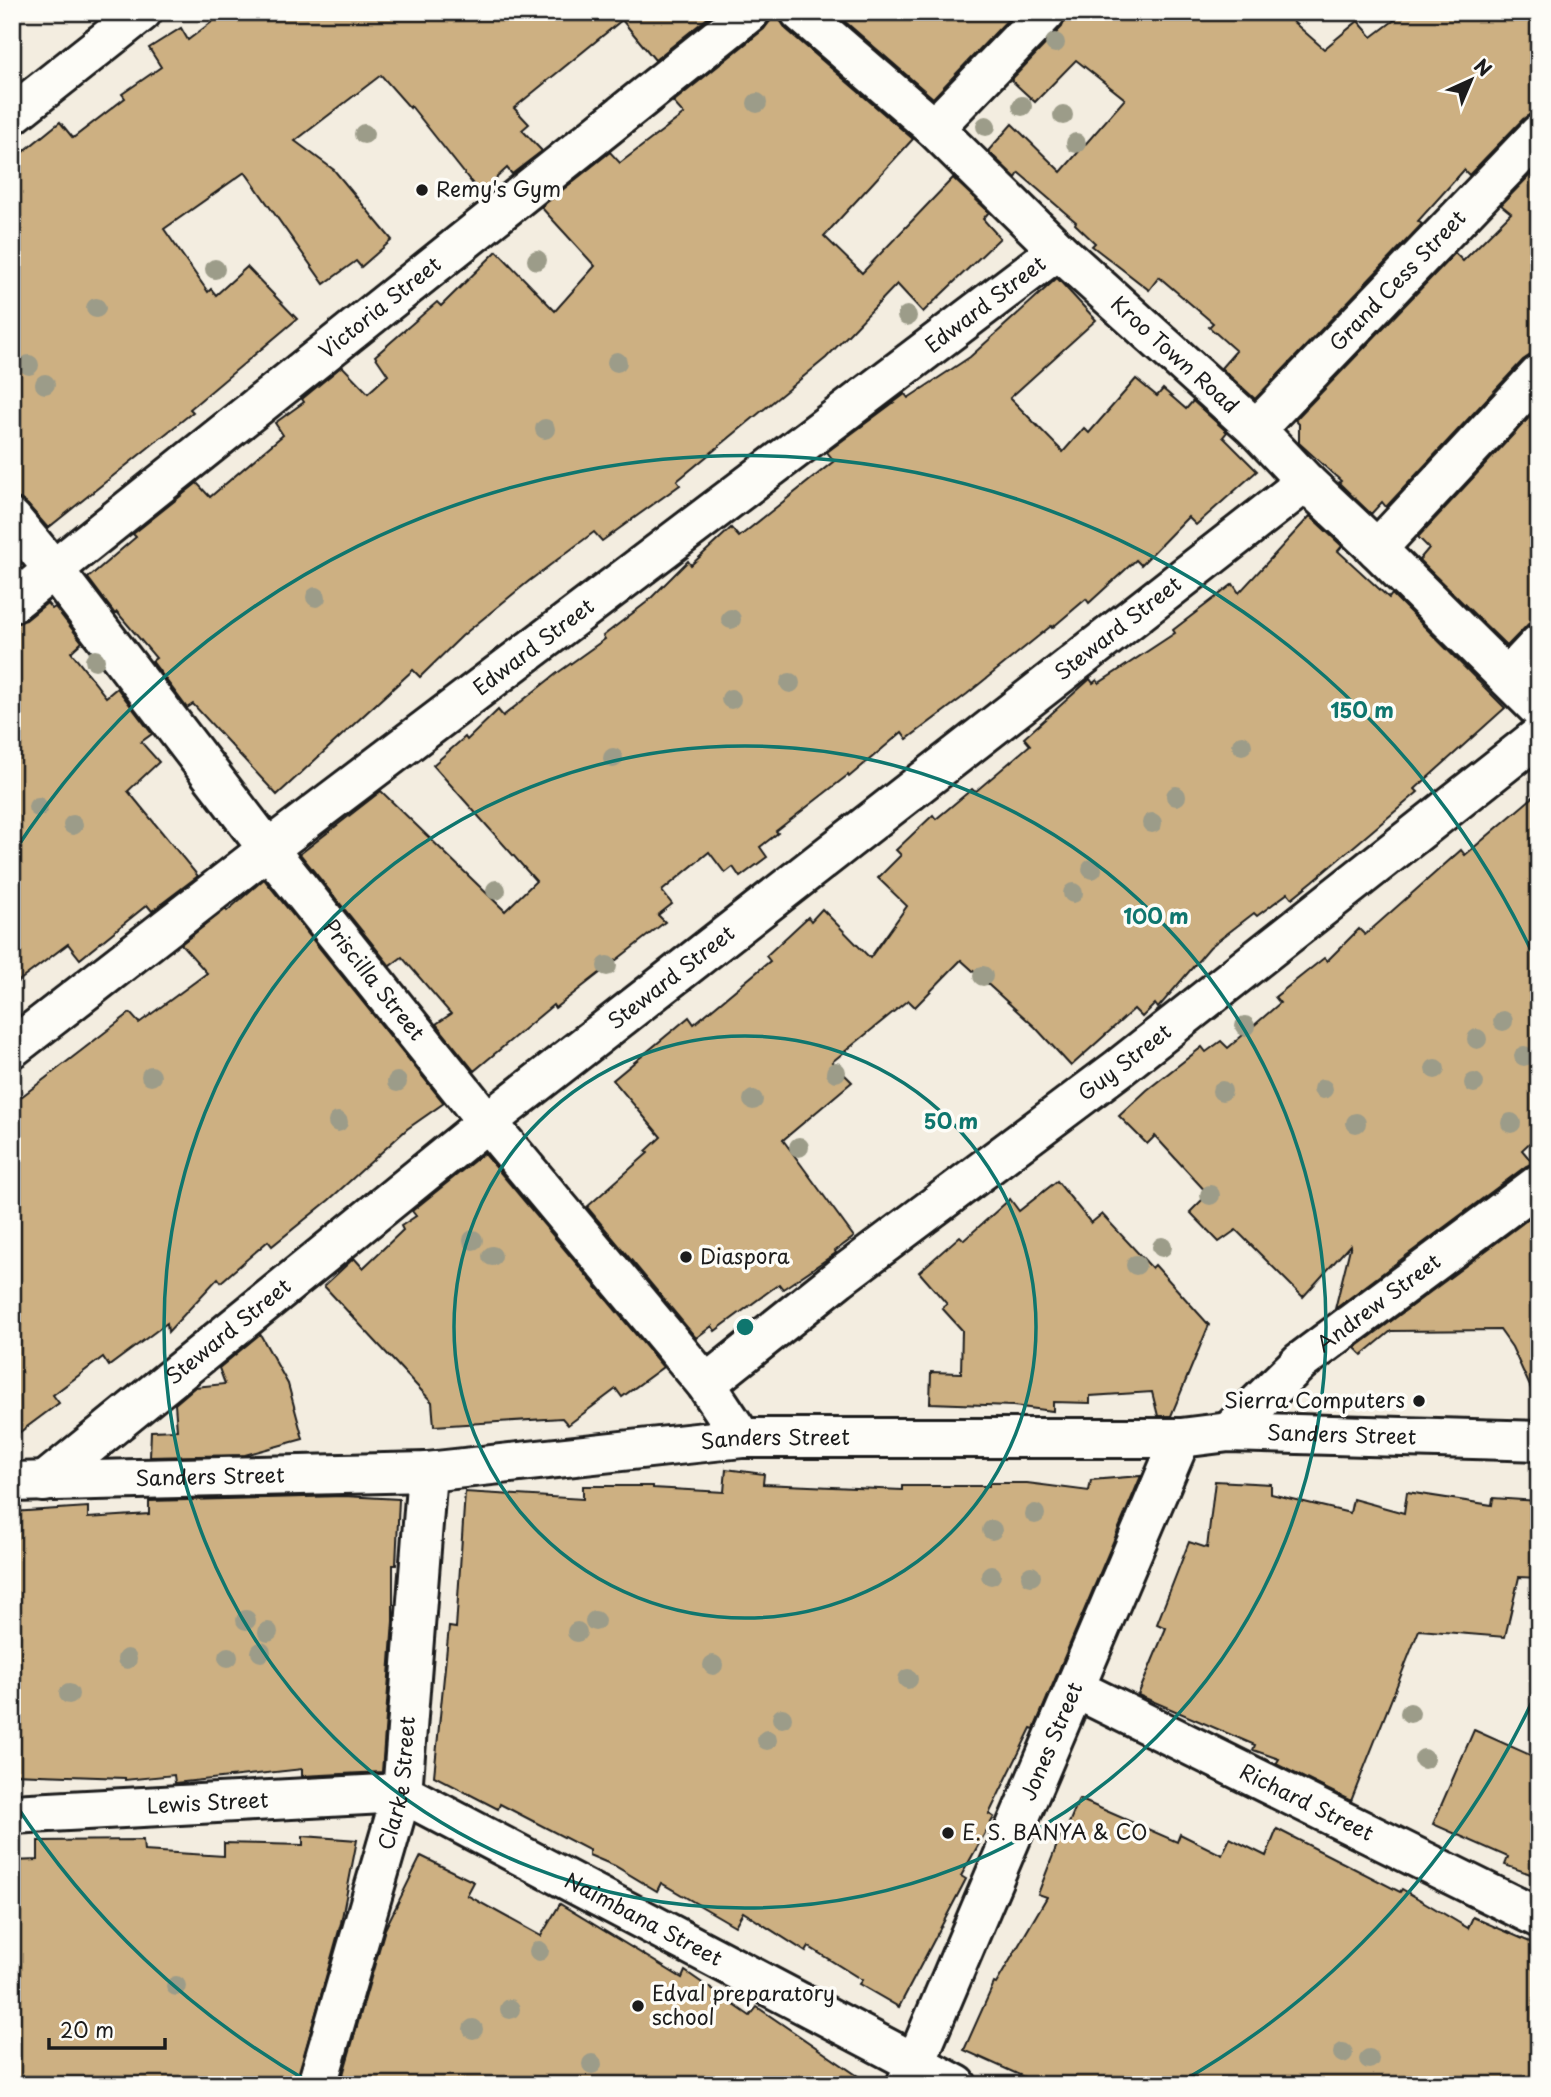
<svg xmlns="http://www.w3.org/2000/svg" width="1551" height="2097" viewBox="0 0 1551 2097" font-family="'Playpen Sans',sans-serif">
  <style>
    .building { fill: #cdb082; stroke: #1c1c1c; stroke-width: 2 }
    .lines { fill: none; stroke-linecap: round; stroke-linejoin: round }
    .minor-casing { stroke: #1c1c1c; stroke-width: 44 }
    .secondary-casing { stroke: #1c1c1c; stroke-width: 44 }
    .primary-casing { stroke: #1c1c1c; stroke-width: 44 }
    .minor { stroke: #fdfcf7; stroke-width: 38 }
    .secondary { stroke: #fdfcf7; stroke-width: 38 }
    .primary { stroke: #fdfcf7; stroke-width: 38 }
    .tree { fill: #9c9c89 }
    .ring { fill: none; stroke: #0f766e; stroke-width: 3.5 }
    .poi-dot { fill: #1c1c1c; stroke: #fdfcf7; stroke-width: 2.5 }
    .labels { text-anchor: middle; stroke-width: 7; stroke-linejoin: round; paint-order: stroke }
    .poi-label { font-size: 21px; fill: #1c1c1c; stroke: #fdfcf7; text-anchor: start }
    .street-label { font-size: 21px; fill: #1c1c1c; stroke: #fdfcf7 }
    .centre { fill: #0f766e; stroke: #fdfcf7; stroke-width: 3.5 }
    .ring-label { font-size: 21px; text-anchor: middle; font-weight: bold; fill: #0f766e; stroke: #fdfcf7; stroke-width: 7; stroke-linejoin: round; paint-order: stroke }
  </style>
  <rect width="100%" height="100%" fill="#f3ede0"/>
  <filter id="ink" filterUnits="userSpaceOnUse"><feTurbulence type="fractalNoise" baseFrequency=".0143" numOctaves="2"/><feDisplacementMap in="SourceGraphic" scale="14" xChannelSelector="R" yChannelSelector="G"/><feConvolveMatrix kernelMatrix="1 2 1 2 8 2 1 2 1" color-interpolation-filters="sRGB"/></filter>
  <g filter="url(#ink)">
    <g class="building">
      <path d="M 225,12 L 715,12 L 655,60 L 622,20 L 514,108 L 529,124 L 522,130 L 542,151 L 512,174 L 507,168 L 480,193 L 411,106 L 410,108 L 381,75 L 295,141 L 334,170 L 392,240 L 361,267 L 356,261 L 324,284 L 245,172 L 164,229 L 208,292 L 211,289 L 216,295 L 247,267 L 297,319 L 190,409 L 193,412 L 48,528 L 28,505 L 20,499 L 12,498 L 12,161 L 60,122 L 73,138 L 125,98 L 122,94 L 161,67 L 149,48 L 181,28 L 188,40 Z"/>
      <path d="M 771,12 L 779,12 L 780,20 L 786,29 L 913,139 L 824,236 L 862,273 L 953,178 L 989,212 L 983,219 L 1000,238 L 923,312 L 897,284 L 826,358 L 677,481 L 680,485 L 602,541 L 594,532 L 529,581 L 462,636 L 420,677 L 413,670 L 277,795 L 193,704 L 187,708 L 152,661 L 156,658 L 117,612 L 115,614 L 88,578 L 136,537 L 133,534 L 197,483 L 210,497 L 283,435 L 275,423 L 304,402 L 302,399 L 342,366 L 368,393 L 388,375 L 375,356 L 437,302 L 441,306 L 497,251 L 555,311 L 595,266 L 541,207 L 610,152 L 620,163 L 684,114 L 673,102 L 764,29 L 770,21 Z"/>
      <path d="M 834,12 L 1015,12 L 933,98 Z"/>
      <path d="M 1067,12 L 1282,12 L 1324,49 L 1358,21 L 1372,37 L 1405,12 L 1539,12 L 1539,113 L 1532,113 L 1523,119 L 1469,175 L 1464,170 L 1418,221 L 1422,224 L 1255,399 L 1221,368 L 1236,351 L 1209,327 L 1213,323 L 1159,277 L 1149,290 L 1092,246 L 1095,243 L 1075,224 L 1076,222 L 1019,173 L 1016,178 L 988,151 L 1012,124 L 1061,172 L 1125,99 L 1076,60 L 1035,102 L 1011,80 L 1062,27 Z"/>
      <path d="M 1539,166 L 1539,354 L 1532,354 L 1523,360 L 1386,507 L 1382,502 L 1371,514 L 1339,483 L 1341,481 L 1299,443 L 1299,424 L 1295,420 L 1455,253 L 1463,261 L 1511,213 L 1501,205 Z"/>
      <path d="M 1057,278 L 1096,320 L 1010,398 L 1063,452 L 1084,428 L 1089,433 L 1136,379 L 1157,396 L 1163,389 L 1186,409 L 1193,401 L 1227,432 L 1223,437 L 1257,471 L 1196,525 L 1188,517 L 1141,565 L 1136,560 L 1089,603 L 1086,599 L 1052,628 L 1051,626 L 967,694 L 907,739 L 902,732 L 849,777 L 848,775 L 776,831 L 778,833 L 760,847 L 767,857 L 740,877 L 733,867 L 725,873 L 709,852 L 662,891 L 672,904 L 658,915 L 665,922 L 555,1008 L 553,1005 L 474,1071 L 436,1024 L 451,1014 L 402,957 L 390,966 L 300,854 L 381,791 L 505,911 L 536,881 L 433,765 L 465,737 L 467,740 L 498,710 L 503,716 L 556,674 L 605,639 L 603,636 L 647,602 L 688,561 L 691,565 L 731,528 L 739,537 L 834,461 L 827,452 L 905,394 L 908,398 L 970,357 Z"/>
      <path d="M 1539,407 L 1539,613 L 1507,646 L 1419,560 L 1429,548 L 1418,537 Z"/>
      <path d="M 1310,516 L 1342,546 L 1338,551 L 1389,598 L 1392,594 L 1505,708 L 1415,789 L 1418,792 L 1313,881 L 1292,898 L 1288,893 L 1257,916 L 1254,913 L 1210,947 L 1158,1008 L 1155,1004 L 1142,1017 L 1134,1009 L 1071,1066 L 1035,1027 L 961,960 L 915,1007 L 908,1000 L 832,1062 L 852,1082 L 783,1140 L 854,1237 L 835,1251 L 836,1253 L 833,1255 L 783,1289 L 779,1284 L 715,1331 L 712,1326 L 696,1338 L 587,1207 L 648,1153 L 646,1151 L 661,1137 L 613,1080 L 689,1017 L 694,1024 L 770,961 L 766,956 L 808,917 L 811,921 L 822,909 L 870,958 L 907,906 L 878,878 L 901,855 L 896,850 L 933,815 L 936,819 L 972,789 L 975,792 L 1030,745 L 1024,738 L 1090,679 L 1093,683 L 1097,680 L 1099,683 L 1175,633 L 1173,630 L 1233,584 L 1239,593 Z"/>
      <path d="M 47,603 L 52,609 L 55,607 L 82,642 L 71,652 L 106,697 L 117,688 L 152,734 L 141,742 L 159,762 L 128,791 L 198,876 L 152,911 L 147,905 L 80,959 L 68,944 L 12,986 L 12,624 L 26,620 Z"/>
      <path d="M 1539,792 L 1539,1134 L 1522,1150 L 1533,1163 L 1526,1166 L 1335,1309 L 1351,1244 L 1303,1297 L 1236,1230 L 1219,1242 L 1190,1212 L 1208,1194 L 1155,1136 L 1147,1144 L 1119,1116 L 1147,1090 L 1202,1047 L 1206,1052 L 1221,1041 L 1228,1048 L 1280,1003 L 1275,997 L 1324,958 L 1327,961 L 1359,929 L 1365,935 L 1461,850 L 1465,855 Z"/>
      <path d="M 264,879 L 444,1103 L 407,1129 L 329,1200 L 272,1246 L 268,1241 L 221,1282 L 218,1278 L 168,1332 L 167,1323 L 109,1366 L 103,1357 L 53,1395 L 59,1403 L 12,1438 L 12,1104 L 130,1013 L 139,1023 L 207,973 L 181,944 L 226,909 L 227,911 Z"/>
      <path d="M 484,1153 L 663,1367 L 622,1397 L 616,1389 L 568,1425 L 562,1418 L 434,1426 L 432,1402 L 324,1286 L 354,1258 L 363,1268 L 403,1230 L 401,1226 L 416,1216 L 412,1211 Z"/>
      <path d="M 1057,1181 L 1091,1223 L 1102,1214 L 1152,1268 L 1155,1265 L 1209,1325 L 1171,1416 L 1158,1416 L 1152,1392 L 1090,1396 L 1090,1403 L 1053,1402 L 1053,1411 L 1013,1406 L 930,1403 L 931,1372 L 961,1373 L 962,1330 L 942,1308 L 947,1304 L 919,1272 L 960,1236 L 964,1240 L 1010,1199 L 1019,1211 Z"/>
      <path d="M 1539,1211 L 1539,1406 L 1512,1347 L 1500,1330 L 1391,1331 L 1362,1355 L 1355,1348 Z"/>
      <path d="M 260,1334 L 288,1384 L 303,1439 L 245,1455 L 150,1457 L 151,1431 L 177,1430 L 175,1404 L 195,1387 L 225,1384 L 219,1368 Z"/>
      <path d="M 726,1469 L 764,1474 L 763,1484 L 902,1490 L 902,1486 L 989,1486 L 989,1483 L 1027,1483 L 1089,1491 L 1091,1480 L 1141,1476 L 1034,1729 L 1031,1728 L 989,1814 L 994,1817 L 961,1876 L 966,1879 L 899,2007 L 859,1984 L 862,1980 L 809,1947 L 806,1952 L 743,1912 L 735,1926 L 661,1883 L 657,1891 L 615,1866 L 589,1855 L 589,1850 L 500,1804 L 498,1809 L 434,1776 L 449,1627 L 456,1628 L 465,1492 L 583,1499 L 583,1486 L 653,1486 L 653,1488 L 724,1492 Z"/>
      <path d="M 1215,1481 L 1271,1484 L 1271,1494 L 1350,1513 L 1353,1499 L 1404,1513 L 1407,1492 L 1492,1505 L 1493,1498 L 1539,1501 L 1539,1578 L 1519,1577 L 1505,1637 L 1419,1630 L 1351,1801 L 1276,1764 L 1279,1759 L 1253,1750 L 1255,1745 L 1138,1695 L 1166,1628 L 1157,1624 L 1189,1542 L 1207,1548 Z"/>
      <path d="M 344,1496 L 399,1499 L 396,1565 L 393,1565 L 393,1621 L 382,1772 L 302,1776 L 302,1769 L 175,1783 L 174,1775 L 125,1780 L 125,1778 L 12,1774 L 12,1512 L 88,1507 L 88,1518 L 149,1514 L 149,1501 Z"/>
      <path d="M 1474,1730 L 1539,1759 L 1539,1877 L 1505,1865 L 1508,1857 L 1433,1824 Z"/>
      <path d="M 1079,1799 L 1177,1842 L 1180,1834 L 1222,1855 L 1230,1838 L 1266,1856 L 1277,1829 L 1400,1892 L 1402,1889 L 1468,1928 L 1473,1917 L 1539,1946 L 1539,2085 L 1042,2085 L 964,2050 L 994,1983 L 996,1984 L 1047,1897 L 1038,1894 L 1062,1832 L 1065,1833 Z"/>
      <path d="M 303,1836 L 357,1840 L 341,1923 L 296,2085 L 12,2085 L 12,1861 L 38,1860 L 38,1841 L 143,1840 L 144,1851 L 224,1856 L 224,1843 L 303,1845 Z"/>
      <path d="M 421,1856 L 474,1882 L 467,1895 L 541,1936 L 560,1904 L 682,1978 L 685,1971 L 750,2016 L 757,2007 L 871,2085 L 340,2085 L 385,1929 Z"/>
    </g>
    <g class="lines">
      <defs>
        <g id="minor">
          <path d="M 12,115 L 142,12"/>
          <path d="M 934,128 L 1046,12"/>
          <path id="s1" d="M 1256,429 L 1539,134"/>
          <path id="s2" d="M 12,519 L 54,570 L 268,849 L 487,1122 L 706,1384 L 742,1438"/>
          <path id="s3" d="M 12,603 L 750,12"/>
          <path d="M 1508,677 L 1539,644"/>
          <path id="s4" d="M 12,1048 L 268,849 L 1058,250"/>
          <path id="s5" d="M 706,1384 L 839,1278 L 1119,1068 L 1539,736"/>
          <path id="s6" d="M 1229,1432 L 1300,1362 L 1539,1184"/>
          <path id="s7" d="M 44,1482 L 487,1122 L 1306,482"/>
          <path id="s8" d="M 1076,1689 L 1539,1918"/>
          <path id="s9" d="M 12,1814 L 402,1793 L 957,2085"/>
          <path id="s10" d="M 317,2085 L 402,1793 L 427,1472"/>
          <path id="s11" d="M 906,2085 L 1181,1438"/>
        </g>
        <g id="secondary">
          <path id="s12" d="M 800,12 L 934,128 L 1058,250 L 1256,429 L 1306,482 L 1377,549 L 1539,709"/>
          <path d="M 1377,549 L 1539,375"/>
        </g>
        <g id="primary">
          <path id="s13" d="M 12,1482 L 427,1472 L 742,1438 L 1181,1438 L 1229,1432 L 1539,1441"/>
        </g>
      </defs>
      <use href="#minor" class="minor-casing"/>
      <use href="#secondary" class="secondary-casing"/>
      <use href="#primary" class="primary-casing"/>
      <use href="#minor" class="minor"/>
      <use href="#secondary" class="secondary"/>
      <use href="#primary" class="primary"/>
    </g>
    <g class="tree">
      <circle cx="1055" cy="43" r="10"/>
      <circle cx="757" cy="103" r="10"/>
      <circle cx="1022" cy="106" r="10"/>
      <circle cx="1063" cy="115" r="10"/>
      <circle cx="986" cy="126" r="10"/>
      <circle cx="364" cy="134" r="10"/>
      <circle cx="1076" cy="143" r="10"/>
      <circle cx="537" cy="260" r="10"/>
      <circle cx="215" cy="269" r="10"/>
      <circle cx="96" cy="308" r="10"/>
      <circle cx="907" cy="316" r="10"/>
      <circle cx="617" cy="362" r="10"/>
      <circle cx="29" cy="365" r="10"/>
      <circle cx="45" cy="384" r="10"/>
      <circle cx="545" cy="429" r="10"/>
      <circle cx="316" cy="597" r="10"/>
      <circle cx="731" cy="619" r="10"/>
      <circle cx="95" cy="660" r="10"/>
      <circle cx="790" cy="683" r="10"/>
      <circle cx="731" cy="699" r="10"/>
      <circle cx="1242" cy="745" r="10"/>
      <circle cx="613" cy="758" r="10"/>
      <circle cx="1176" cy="796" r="10"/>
      <circle cx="38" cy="807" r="10"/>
      <circle cx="1152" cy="823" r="10"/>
      <circle cx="73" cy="825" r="10"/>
      <circle cx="1092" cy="869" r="10"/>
      <circle cx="496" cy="890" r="10"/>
      <circle cx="1073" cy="893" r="10"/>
      <circle cx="607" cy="966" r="10"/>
      <circle cx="983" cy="976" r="10"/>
      <circle cx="1503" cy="1021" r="10"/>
      <circle cx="1245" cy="1026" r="10"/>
      <circle cx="1477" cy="1039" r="10"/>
      <circle cx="1524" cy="1056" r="10"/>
      <circle cx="1435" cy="1069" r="10"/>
      <circle cx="836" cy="1072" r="10"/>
      <circle cx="151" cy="1076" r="10"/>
      <circle cx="397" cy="1082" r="10"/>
      <circle cx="1474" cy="1083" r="10"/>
      <circle cx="1323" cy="1089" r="10"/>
      <circle cx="1222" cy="1091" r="10"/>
      <circle cx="753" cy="1100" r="10"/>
      <circle cx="338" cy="1122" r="10"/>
      <circle cx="1356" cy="1123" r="10"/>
      <circle cx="1511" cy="1123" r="10"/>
      <circle cx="799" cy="1147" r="10"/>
      <circle cx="1210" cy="1195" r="10"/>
      <circle cx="473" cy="1240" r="10"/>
      <circle cx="1162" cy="1247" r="10"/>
      <circle cx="492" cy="1256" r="10"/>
      <circle cx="1136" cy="1265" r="10"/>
      <circle cx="1035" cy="1514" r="10"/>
      <circle cx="992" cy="1530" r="10"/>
      <circle cx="991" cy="1575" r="10"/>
      <circle cx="1031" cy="1576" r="10"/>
      <circle cx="246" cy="1620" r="10"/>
      <circle cx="595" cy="1621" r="10"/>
      <circle cx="268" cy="1632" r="10"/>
      <circle cx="577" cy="1632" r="10"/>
      <circle cx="261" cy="1652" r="10"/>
      <circle cx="228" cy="1657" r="10"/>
      <circle cx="127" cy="1659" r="10"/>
      <circle cx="713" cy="1665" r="10"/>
      <circle cx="908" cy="1679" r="10"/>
      <circle cx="69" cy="1694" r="10"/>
      <circle cx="1410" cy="1713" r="10"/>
      <circle cx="782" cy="1718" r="10"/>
      <circle cx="767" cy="1740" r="10"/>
      <circle cx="1424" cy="1759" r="10"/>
      <circle cx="539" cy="1951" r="10"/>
      <circle cx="176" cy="1986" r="10"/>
      <circle cx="510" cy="2009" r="10"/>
      <circle cx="473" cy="2029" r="10"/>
      <circle cx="1343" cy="2053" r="10"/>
      <circle cx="1369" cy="2059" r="10"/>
      <circle cx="592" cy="2064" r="10"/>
    </g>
  </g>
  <g class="ring">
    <circle cx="745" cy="1327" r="291"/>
    <circle cx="745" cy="1327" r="581"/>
    <path d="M1538 1689A872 872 0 0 1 1181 2082M309 2082A872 872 0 0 1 14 1802M14 852A872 872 0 0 1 1538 965"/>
  </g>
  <g class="poi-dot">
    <circle cx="422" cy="190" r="7"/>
    <circle cx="686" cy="1257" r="7"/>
    <circle cx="1419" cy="1401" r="7"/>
    <circle cx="948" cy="1833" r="7"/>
    <circle cx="638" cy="2006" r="7"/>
  </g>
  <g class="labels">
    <g class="poi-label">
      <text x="436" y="197">Remy's Gym</text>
      <text x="700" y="1264">Diaspora</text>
      <text x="1405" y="1408" text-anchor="end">Sierra Computers</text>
      <text x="962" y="1840">E. S. BANYA &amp; CO</text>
      <text x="652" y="2001">Edval preparatory<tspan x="652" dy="24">school</tspan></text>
    </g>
    <g class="street-label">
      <text dy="7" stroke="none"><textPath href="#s1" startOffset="205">Grand Cess Street</textPath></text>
      <text dy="7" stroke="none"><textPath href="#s4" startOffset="1225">Edward Street</textPath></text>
      <text dy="7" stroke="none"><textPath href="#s3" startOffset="472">Victoria Street</textPath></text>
      <text dy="7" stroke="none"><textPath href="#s12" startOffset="508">Kroo Town Road</textPath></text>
      <text dy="7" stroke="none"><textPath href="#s7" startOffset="1372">Steward Street</textPath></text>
      <text dy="7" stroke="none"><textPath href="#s4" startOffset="658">Edward Street</textPath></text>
      <text dy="7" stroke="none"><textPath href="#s7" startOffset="805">Steward Street</textPath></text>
      <text dy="7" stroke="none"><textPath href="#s2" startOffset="586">Priscilla Street</textPath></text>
      <text dy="7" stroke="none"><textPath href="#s5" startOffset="528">Guy Street</textPath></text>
      <text dy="7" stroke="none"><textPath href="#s6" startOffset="198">Andrew Street</textPath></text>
      <text dy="7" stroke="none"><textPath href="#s7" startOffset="238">Steward Street</textPath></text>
      <text dy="7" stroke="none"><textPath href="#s13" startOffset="1332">Sanders Street</textPath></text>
      <text dy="7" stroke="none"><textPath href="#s13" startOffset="765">Sanders Street</textPath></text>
      <text dy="7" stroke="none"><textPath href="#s13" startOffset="198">Sanders Street</textPath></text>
      <text dy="7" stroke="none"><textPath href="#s11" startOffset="373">Jones Street</textPath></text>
      <text dy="7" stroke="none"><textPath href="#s10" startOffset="313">Clarke Street</textPath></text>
      <text dy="7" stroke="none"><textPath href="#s8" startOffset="257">Richard Street</textPath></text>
      <text dy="7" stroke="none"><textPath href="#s9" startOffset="196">Lewis Street</textPath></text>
      <text dy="7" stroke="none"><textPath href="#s9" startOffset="663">Naimbana Street</textPath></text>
    </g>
  </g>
  <circle cx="745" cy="1327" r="10" class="centre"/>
  <g class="ring-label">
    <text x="1362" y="718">150 m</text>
    <text x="1156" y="924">100 m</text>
    <text x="951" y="1129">50 m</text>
  </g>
  <rect width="1551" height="2097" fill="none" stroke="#fdfcf7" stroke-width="42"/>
  <rect x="21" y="21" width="1509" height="2055" fill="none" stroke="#1c1c1c" stroke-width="2.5" filter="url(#ink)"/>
  <g transform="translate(1471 80) rotate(44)" stroke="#fdfcf7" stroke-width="5" paint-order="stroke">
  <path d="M0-5L12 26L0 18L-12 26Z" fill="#1c1c1c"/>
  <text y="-10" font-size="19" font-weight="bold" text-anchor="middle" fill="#1c1c1c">N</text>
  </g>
  <path d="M49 2038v10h116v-10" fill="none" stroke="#1c1c1c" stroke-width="3.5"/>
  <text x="60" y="2038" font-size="21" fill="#1c1c1c" stroke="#fdfcf7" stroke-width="5" paint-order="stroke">20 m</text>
</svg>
